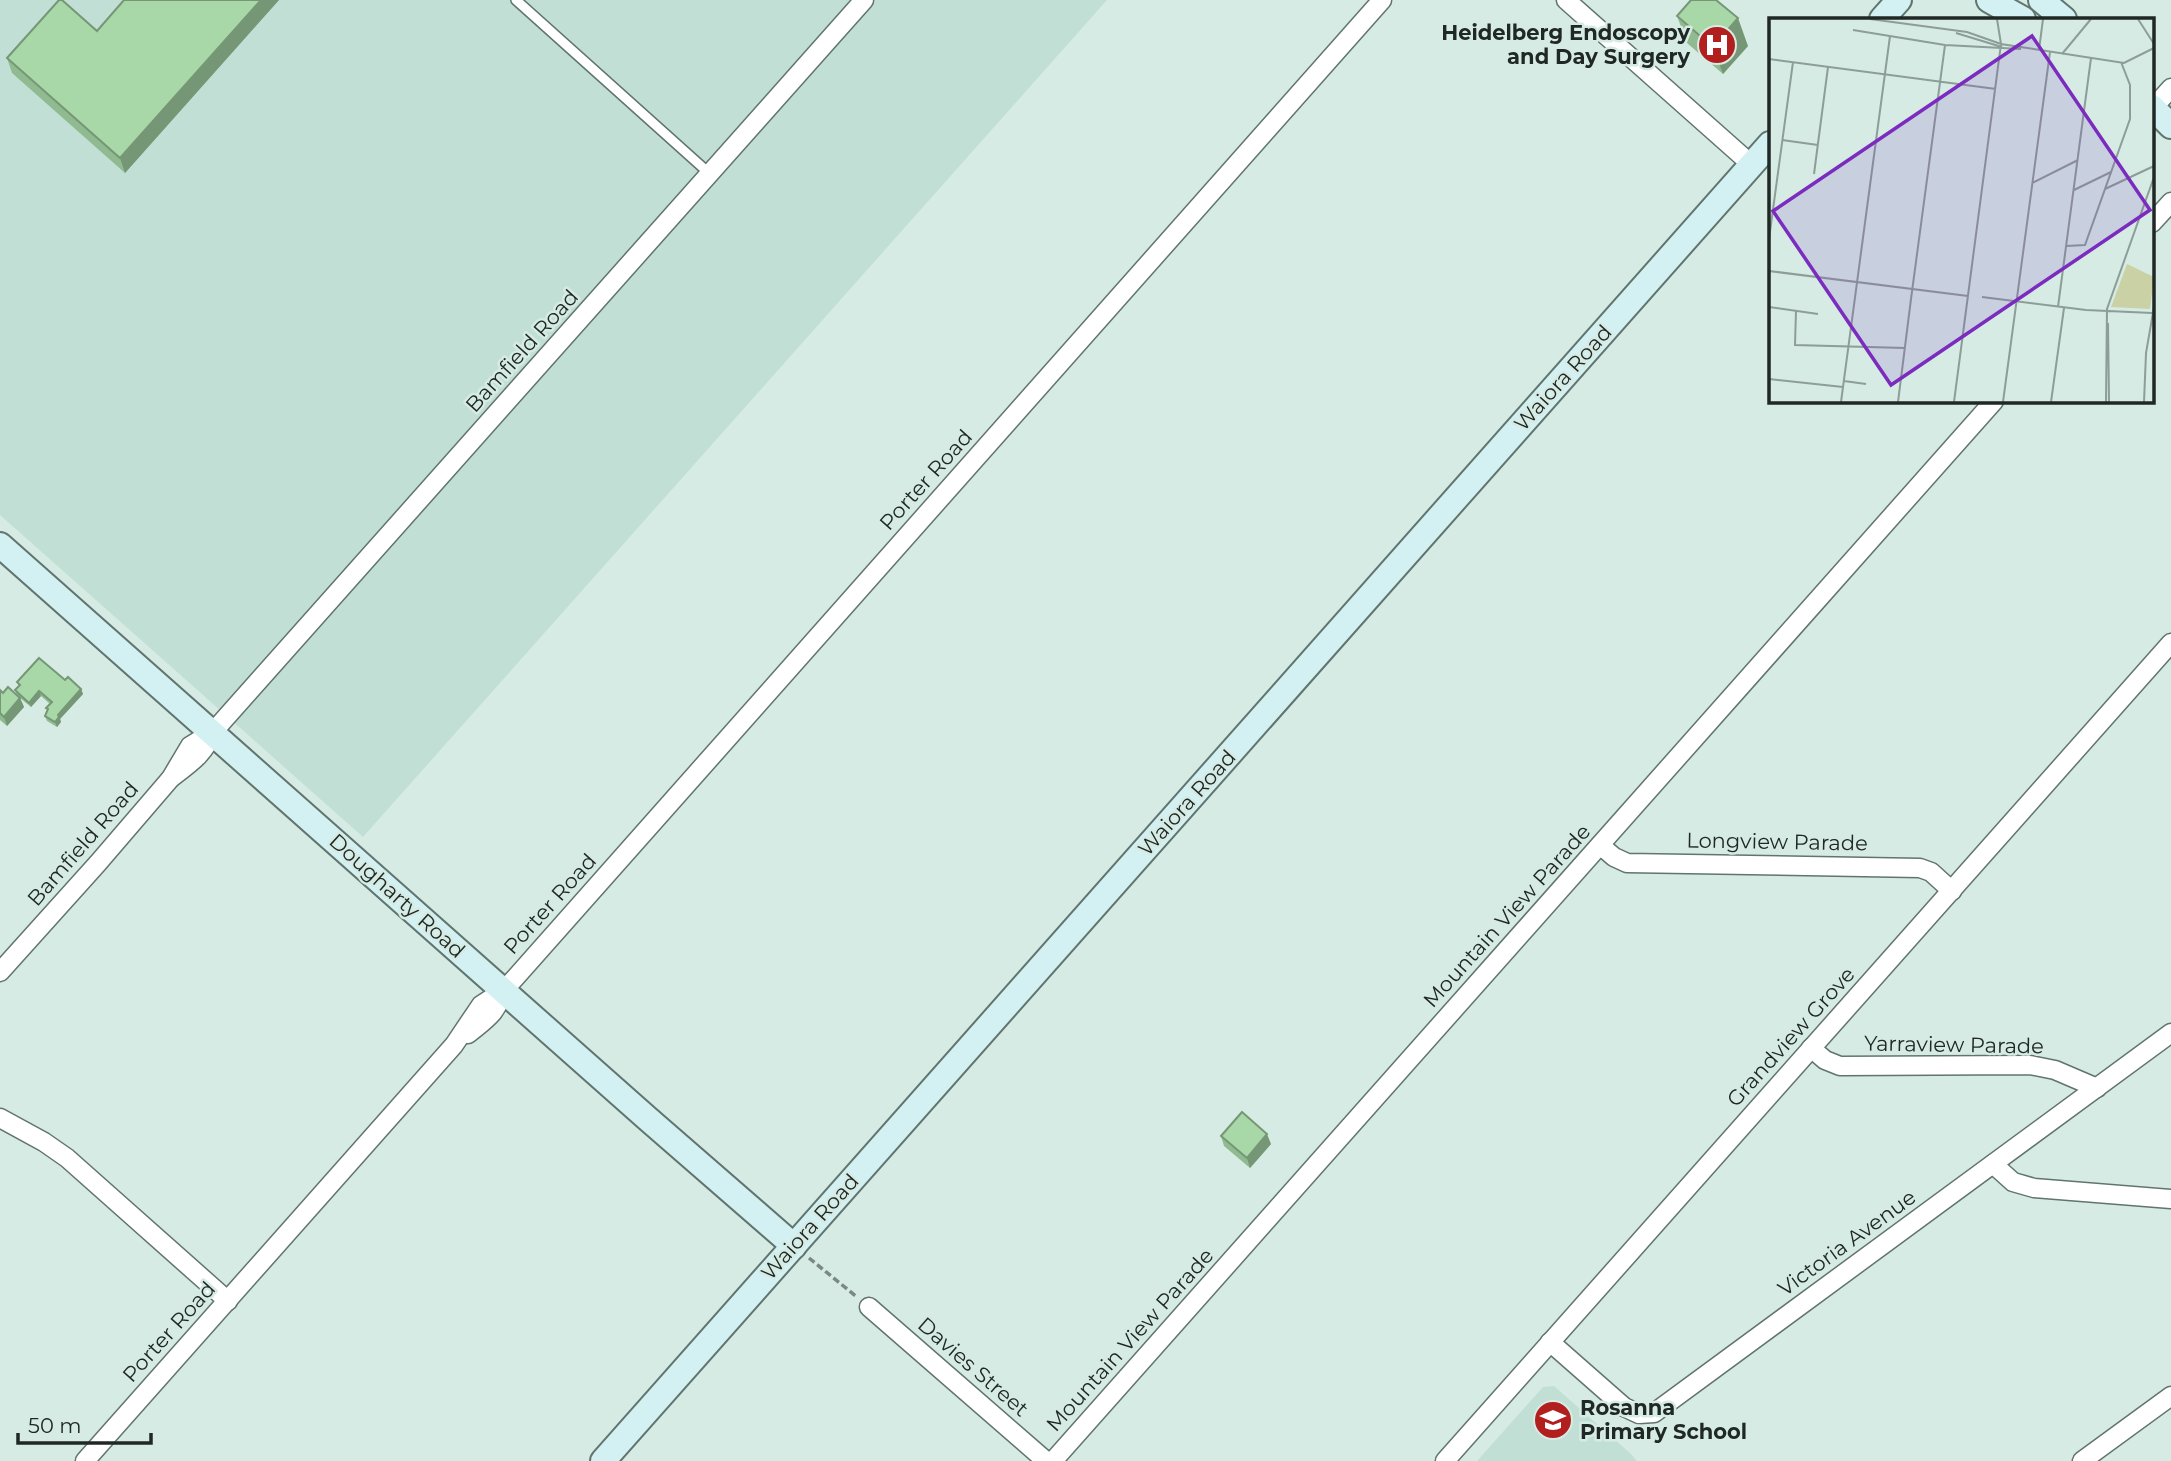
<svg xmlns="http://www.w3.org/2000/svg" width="2171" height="1461" viewBox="0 0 2171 1461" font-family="Montserrat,sans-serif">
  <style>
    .built { fill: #c2dfd6 }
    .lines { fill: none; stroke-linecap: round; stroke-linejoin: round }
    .lane-casing { stroke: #61746e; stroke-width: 12 }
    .street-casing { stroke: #61746e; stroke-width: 21 }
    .secondary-casing { stroke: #61746e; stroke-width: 28 }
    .path { stroke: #7b8985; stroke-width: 3.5; stroke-dasharray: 7 3.5; stroke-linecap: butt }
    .lane { stroke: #fff; stroke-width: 9 }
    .street { stroke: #fff; stroke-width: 18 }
    .secondary { stroke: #d3f1f3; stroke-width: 24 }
    .wall { fill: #90ba90 }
    .shaded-wall { fill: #769776 }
    .building { fill: #a8d8a8; stroke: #769776; stroke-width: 2 }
    .labels { text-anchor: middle; stroke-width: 5; stroke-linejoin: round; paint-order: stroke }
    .poi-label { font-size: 21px; font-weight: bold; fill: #202826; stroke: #d6ebe4; text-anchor: end }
    .street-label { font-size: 21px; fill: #202826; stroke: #d6ebe4 }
    .inset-road { fill: none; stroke: #8d9d98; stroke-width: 2 }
    .view { fill: #7b2cbf; fill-opacity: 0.15; stroke: #7b2cbf; stroke-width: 3.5 }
    .inset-edge { fill: none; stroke: #202826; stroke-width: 3.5 }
  </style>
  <rect width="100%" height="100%" fill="#d6ebe4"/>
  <g class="built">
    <path d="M 0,0 L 1107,0 L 363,837 L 0,515 Z"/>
    <path d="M 1554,1386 L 1631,1454 L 1637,1461 L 1477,1461 L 1543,1387 Z"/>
  </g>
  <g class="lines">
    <defs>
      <path id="lane" d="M 516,0 L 710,174"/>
      <g id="street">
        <path d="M 1566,0 L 1752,165"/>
        <path d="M 2153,108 L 2171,88"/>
        <path d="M 2152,223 L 2171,202"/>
        <path d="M 171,778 C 189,764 205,754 213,732 L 864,0"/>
        <path d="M 1600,845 L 1614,857 L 1627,863 L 1920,868 L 1931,872 L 1952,891"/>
        <path d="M 0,972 L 98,863 L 171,778 L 190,746 L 213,732"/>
        <path d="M 468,1034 C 488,1018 495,1015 504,990"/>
        <path d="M 1811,1048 L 1825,1060 L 1840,1066 L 2030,1065 L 2055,1070 L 2097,1088"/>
        <path d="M 0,1118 L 44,1142 L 67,1158 L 228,1301"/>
        <path d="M 1993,1164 L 2013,1182 L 2034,1188 L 2171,1199"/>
        <path d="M 869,1307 L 1046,1461"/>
        <path d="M 1550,1342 L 1624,1407 L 1639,1414 L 1654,1413 L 2171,1033"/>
        <path d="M 85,1461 L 454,1045 L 481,1005 L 504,990 L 516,977 L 1382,0"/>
        <path d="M 1053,1461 L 1994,401"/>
        <path d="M 1445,1461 L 2171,643"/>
        <path d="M 2082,1461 L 2171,1396"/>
      </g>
      <g id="secondary">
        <path d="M 1989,0 L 2023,19"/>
        <path d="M 2041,0 L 2064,19"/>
        <path d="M 1882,19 L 1899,0"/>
        <path d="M 2152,107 L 2171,126"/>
        <path d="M 0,545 L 648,1119 L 794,1246"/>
        <path d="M 603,1461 L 1770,144"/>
      </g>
    </defs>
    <use href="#lane" class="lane-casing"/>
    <use href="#street" class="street-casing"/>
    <use href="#secondary" class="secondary-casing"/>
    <path class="path" d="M 809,1258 L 857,1297"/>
    <use href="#lane" class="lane"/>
    <use href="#street" class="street"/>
    <use href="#secondary" class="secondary"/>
  </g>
  <g class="wall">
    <path d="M 124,0 L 279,0 L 125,173 L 12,73 L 7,58 L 97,31 Z"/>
    <path d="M 1677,16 L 1748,46 L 1723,74 L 1687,43 Z"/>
    <path d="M 65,680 L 81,689 L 83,694 L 60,719 L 61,722 L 57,727 L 47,721 L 45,716 L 47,710 L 46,708 L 50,704 L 41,696 L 31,707 L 20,698 L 24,707 L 7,726 L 0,720 L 0,690 L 3,693 L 17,695 L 15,690 L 19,686 L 17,682 Z"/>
    <path d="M 1221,1136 L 1271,1144 L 1250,1168 L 1224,1146 Z"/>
  </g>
  <g class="shaded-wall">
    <path d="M 261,0 L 279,0 L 125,173 L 120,158 Z"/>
    <path d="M 1738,18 L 1748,46 L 1723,74 L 1713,47 Z"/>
    <path d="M 81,689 L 83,694 L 60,719 L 61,722 L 57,727 L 55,722 L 58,715 Z"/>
    <path d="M 39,691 L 41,696 L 31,707 L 29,703 Z"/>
    <path d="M 20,698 L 24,707 L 7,726 L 4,717 Z"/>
    <path d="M 1267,1134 L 1271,1144 L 1250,1168 L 1247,1158 Z"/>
  </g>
  <g class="building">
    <path d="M 59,0 L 62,0 L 97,31 L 124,0 L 261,0 L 120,158 L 7,58 Z"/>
    <path d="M 1691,0 L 1716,0 L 1738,18 L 1713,47 L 1677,16 Z"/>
    <path d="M 39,658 L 65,680 L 68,677 L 81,689 L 58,715 L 59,717 L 55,722 L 45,716 L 48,709 L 46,708 L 52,702 L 39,691 L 29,703 L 15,690 L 20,685 L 17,682 Z"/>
    <path d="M 8,687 L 20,698 L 4,717 L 0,713 L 0,690 L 3,693 Z"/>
    <path d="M 1242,1112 L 1267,1134 L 1247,1158 L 1221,1136 Z"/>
  </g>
  <defs>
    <symbol id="hospital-disc" viewBox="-11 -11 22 22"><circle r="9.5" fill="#b1201e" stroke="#d6ebe4"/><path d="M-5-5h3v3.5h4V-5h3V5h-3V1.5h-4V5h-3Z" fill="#fff"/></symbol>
    <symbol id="school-disc" viewBox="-11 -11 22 22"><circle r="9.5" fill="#b1201e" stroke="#d6ebe4"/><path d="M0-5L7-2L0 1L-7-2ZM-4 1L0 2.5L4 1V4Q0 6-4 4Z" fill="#fff"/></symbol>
  </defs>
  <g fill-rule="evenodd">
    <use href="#hospital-disc" x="1695" y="23" width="44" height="44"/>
    <use href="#school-disc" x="1531" y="1398" width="44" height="44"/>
  </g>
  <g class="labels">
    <g class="poi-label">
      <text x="1690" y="40">Heidelberg Endoscopy<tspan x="1690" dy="24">and Day Surgery</tspan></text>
      <text x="1580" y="1415" text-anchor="start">Rosanna<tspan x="1580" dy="24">Primary School</tspan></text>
    </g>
    <g class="street-label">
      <text transform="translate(522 351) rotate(-48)" y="7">Bamfield Road</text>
      <text transform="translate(1563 378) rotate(-48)" y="7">Waiora Road</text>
      <text transform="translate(926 480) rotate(-48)" y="7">Porter Road</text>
      <text transform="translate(1187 803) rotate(-48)" y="7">Waiora Road</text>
      <text transform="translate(1777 842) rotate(1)" y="7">Longview Parade</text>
      <text transform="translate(83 844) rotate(-49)" y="7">Bamfield Road</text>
      <text transform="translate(397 896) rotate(42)" y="7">Dougharty Road</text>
      <text transform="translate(550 904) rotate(-48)" y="7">Porter Road</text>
      <text transform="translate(1507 916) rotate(-48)" y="7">Mountain View Parade</text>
      <text transform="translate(1791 1037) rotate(-48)" y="7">Grandview Grove</text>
      <text transform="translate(1954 1045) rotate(1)" y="7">Yarraview Parade</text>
      <text transform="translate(810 1227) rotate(-48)" y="7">Waiora Road</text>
      <text transform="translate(1847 1243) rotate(-36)" y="7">Victoria Avenue</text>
      <text transform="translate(169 1332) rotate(-48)" y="7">Porter Road</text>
      <text transform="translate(1130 1340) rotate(-48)" y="7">Mountain View Parade</text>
      <text transform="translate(973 1367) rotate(41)" y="7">Davies Street</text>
    </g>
  </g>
  <g transform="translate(1769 18)">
    <rect width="385" height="385" fill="#d6ebe4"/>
    <path d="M 358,246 L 385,259 L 381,291 L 342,289 Z" fill="#cad1a5"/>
    <path class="inset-road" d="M 101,1 L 198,14 L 232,26 L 185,384M 228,1 L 232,26 L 355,45 L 385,30M 369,1 L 385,26M 84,12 L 176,27 L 252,31M 187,15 L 233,29M 270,32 L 274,1M 293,36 L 322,1M 0,41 L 227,71M 13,122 L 49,127M 45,156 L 59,49M 263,165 L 309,142M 336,171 L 385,148M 305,172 L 342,154M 0,221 L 24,44M 297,228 L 316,227 L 361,101 L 361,67 L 352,44M 0,253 L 199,278M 213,279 L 317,292 L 383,295M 142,281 L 176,27M 0,289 L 49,296M 289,289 L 322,40M 27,293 L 26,327 L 136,330M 339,305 L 340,384M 0,361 L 74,369M 75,363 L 97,366M 72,384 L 121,18M 129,384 L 142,281M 234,384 L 281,34M 282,384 L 295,290M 337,384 L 338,291 L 385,159M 375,384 L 377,335 L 385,289"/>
    <path class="view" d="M 263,18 L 381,192 L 122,367 L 4,193 Z"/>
    <rect width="385" height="385" class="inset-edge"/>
  </g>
  <path d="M18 1433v10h133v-10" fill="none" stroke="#202826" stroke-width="3.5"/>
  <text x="28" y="1433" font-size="21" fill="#202826" stroke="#d6ebe4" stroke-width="5" paint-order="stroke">50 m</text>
</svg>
